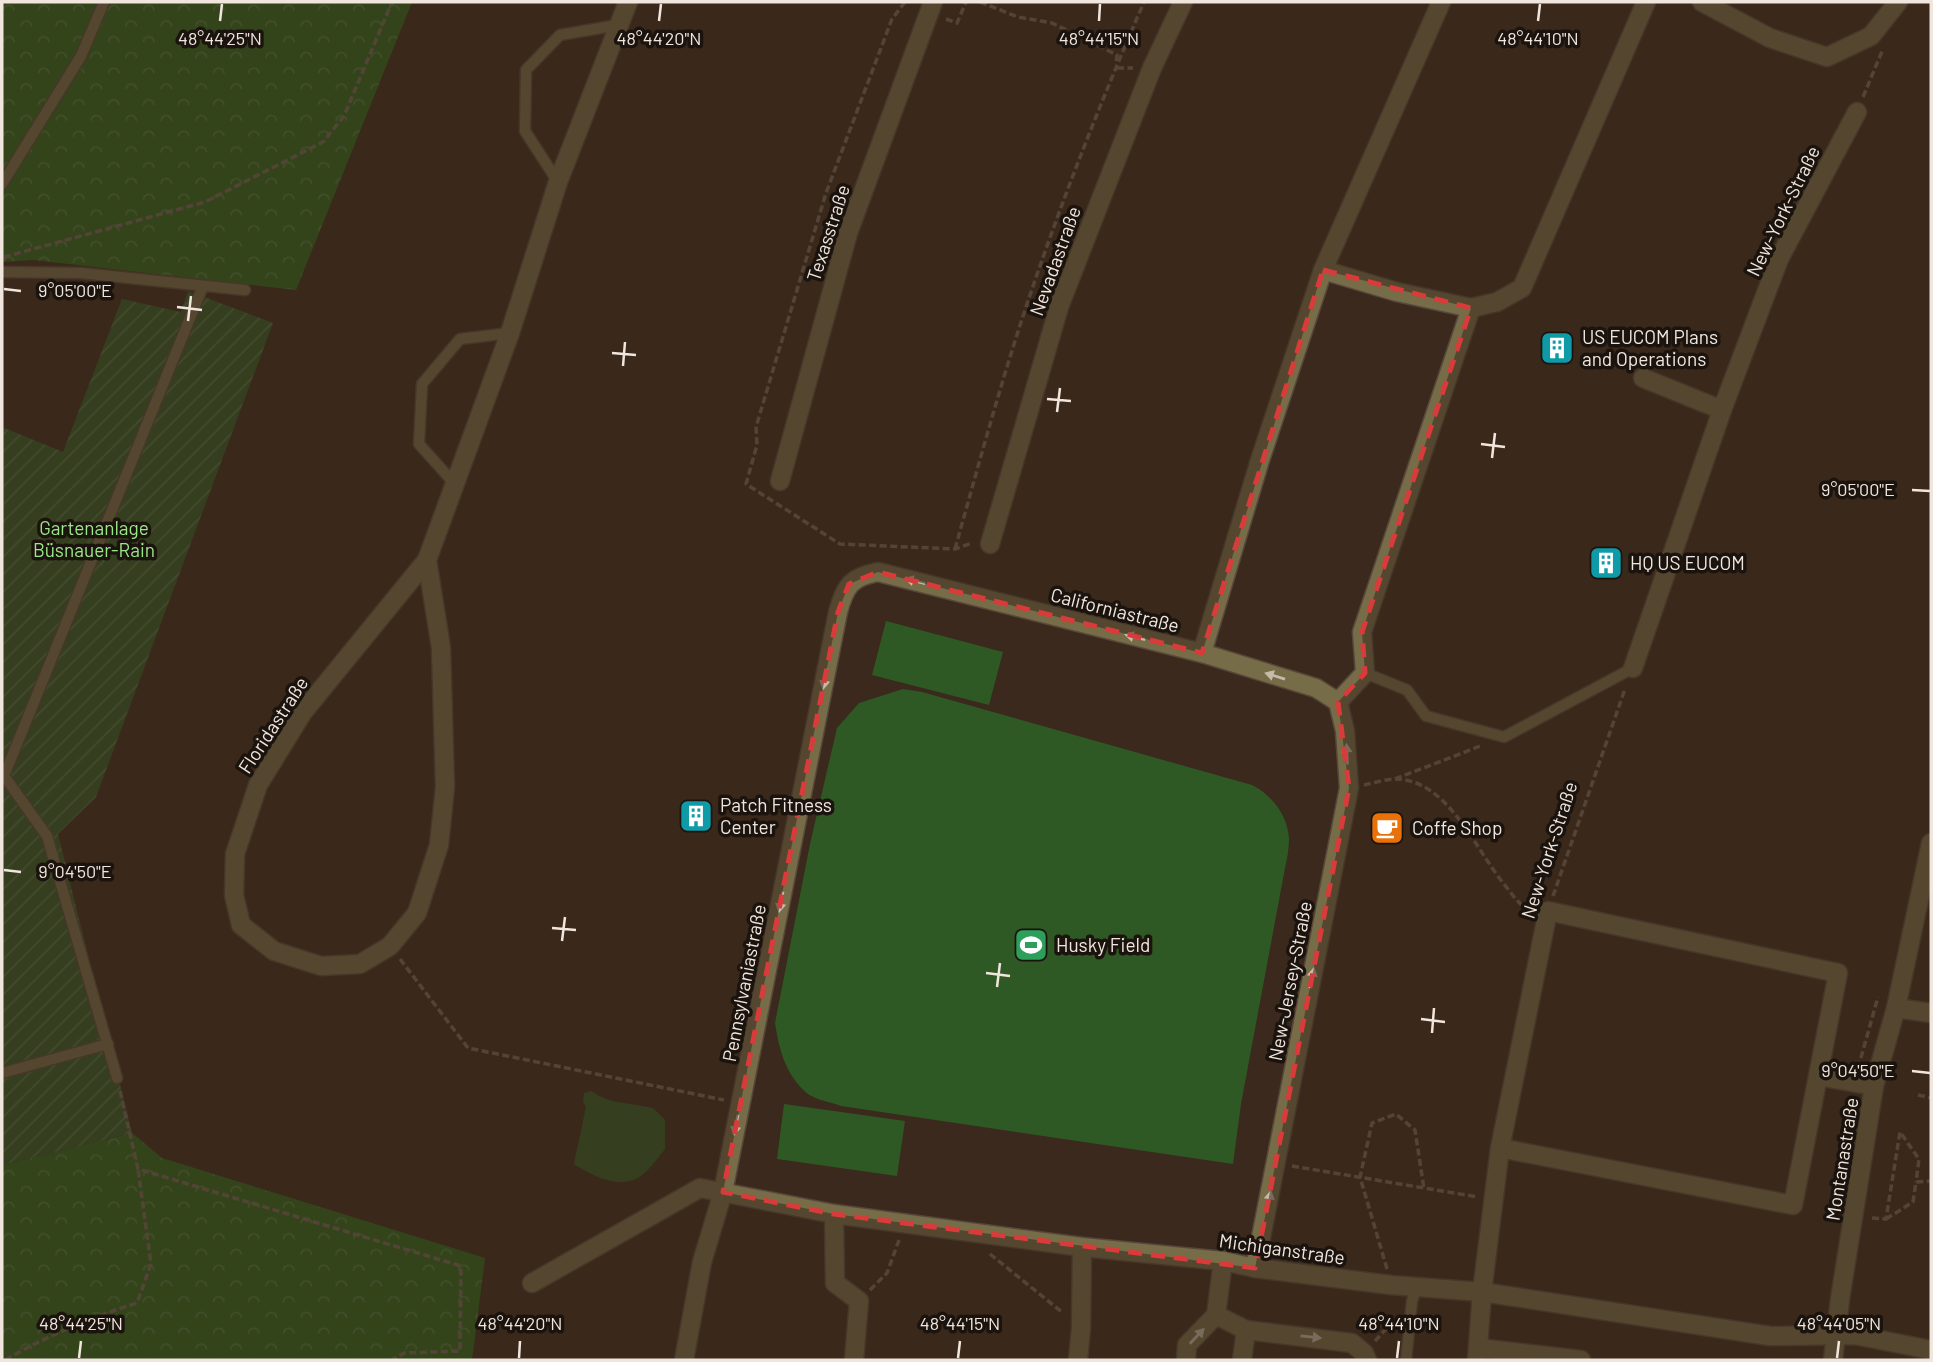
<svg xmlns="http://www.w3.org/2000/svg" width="1933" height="1362" viewBox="0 0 1933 1362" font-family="Barlow,sans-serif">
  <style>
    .grass { fill: #2f5924 }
    .forest { fill: url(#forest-crowns) }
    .garden { fill: url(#garden-furrows) }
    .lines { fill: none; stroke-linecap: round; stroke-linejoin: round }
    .service-casing { stroke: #57473b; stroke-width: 13 }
    .minor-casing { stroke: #57473b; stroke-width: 21 }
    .path { stroke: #746559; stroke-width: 3.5; stroke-dasharray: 7 3.5; stroke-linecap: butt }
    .service { stroke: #766c48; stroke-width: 10 }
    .minor { stroke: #766c48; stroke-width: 18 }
    .oneway { fill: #c6bbaa }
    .marked { fill: none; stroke: #d93b3a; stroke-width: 5; stroke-dasharray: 14 9; stroke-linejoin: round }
    .ticks { fill: none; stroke: #f1e6de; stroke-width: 2.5 }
    .labels { text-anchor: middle; stroke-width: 7; stroke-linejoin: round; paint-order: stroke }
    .street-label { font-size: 19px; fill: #f1e6de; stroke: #1b140e }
    .poi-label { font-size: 19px; fill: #f1e6de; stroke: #1b140e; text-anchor: start }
    .park-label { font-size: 19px; fill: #9ae787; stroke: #1b140e }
    .ticks-label { font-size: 18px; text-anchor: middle; fill: #f1e6de; stroke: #1b140e; stroke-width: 7; stroke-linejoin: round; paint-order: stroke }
  </style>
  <defs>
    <pattern id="forest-crowns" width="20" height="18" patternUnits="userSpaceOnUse" patternTransform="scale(1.75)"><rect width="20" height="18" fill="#2c641c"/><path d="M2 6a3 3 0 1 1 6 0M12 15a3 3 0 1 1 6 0" fill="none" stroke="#4b7a3d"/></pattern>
    <pattern id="garden-furrows" width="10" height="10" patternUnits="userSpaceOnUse" patternTransform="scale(1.75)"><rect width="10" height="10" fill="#2f5924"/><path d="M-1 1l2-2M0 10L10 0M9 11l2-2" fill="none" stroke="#4e7143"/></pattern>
  </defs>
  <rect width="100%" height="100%" fill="#3a291c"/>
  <g class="grass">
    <path d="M 886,621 L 1003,652 L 989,705 L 872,675 Z"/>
    <path d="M 903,689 L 922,692 L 1252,785 C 1272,795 1288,816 1289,839 C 1289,849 1287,859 1285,868 L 1241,1104 L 1233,1164 L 841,1106 C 831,1102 816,1100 808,1094 C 786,1076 779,1050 775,1023 L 810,844 L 837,728 L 859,703 Z"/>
    <path d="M 591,1091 L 599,1096 L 612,1101 L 653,1108 L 665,1120 L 665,1149 C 658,1157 651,1168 642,1175 C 622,1191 592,1176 574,1164 L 586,1107 L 583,1102 L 584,1093 Z"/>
    <path d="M 784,1104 L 905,1121 L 897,1176 L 777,1159 Z"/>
  </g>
  <g class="forest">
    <path d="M 2,2 L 412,2 L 296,290 L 34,260 L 2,262 Z"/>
    <path d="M 132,1133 L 162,1158 L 485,1258 L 472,1360 L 2,1360 L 2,1165 Z"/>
  </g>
  <path class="garden" d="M 188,291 L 273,323 L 96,797 L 58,834 L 132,1133 L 2,1165 L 2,427 L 63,452 L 122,299 L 181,312 Z"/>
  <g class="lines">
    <defs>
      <g id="service">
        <path d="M 558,182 L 525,131 L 526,70 L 560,35 L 618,25"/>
        <path d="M 2,184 L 81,56 L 104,2"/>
        <path d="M 2,272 L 81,273 L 245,290"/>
        <path d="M 454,483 L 419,444 L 422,384 L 460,339 L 510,333"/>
        <path d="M 1365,673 L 1407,690 L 1426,716 L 1504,737 L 1633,668"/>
        <path d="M 2,773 L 47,836 L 117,1078"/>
        <path d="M 4,776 L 203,286"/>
        <path d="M 2,1073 L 108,1044"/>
        <path d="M 1406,1360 L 1412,1301 L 1417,1287"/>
      </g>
      <g id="minor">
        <path d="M 1702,2 L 1770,38 L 1827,57 L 1871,36 L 1898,2"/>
        <path d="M 1323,270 L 1397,292 L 1471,308"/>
        <path d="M 1643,378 L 1722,410"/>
        <path d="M 780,481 L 848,233 L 933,2"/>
        <path d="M 990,544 L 1059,307 L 1152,68 L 1183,2"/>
        <path d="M 427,560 L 441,648 L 445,787 L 439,845 L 417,913 L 390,946 L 360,964 L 321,966 L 274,951 L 241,925 L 234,895 L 235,854 L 258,785 L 303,712 L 427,560 L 510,333 L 558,182 L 628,2"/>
        <path d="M 1202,653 L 1260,460 L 1323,270 L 1441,2"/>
        <path d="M 1633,668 L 1722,410 L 1779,259 L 1857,112"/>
        <path d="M 1338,702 L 1365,673 L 1362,632 L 1471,308 L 1497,302 L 1522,288 L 1646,2"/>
        <path d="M 1896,1008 L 1931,1013"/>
        <path d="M 1818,1076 L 1874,1086"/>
        <path d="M 834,1214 L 835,1283 L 859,1301 L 854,1360"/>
        <path d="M 1223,1261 L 1216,1315 L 1246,1330 L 1242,1360"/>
        <path d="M 1255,1268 L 1349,788 L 1345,731 L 1338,702"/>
        <path d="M 532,1283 L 700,1188 L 834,1214 L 1082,1247 L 1223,1261 L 1255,1268 L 1391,1285 L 1482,1292 L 1770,1336 L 1855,1335 L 1931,1350"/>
        <path d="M 1246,1330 L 1352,1343 L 1364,1353 L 1367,1360"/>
        <path d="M 1478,1348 L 1581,1360"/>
        <path d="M 684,1360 L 702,1262 L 723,1192 L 838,612 C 845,586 851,577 878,572 L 1202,653 L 1316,688 L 1338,702"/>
        <path d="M 1078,1360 L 1081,1328 L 1082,1247"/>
        <path d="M 1186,1360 L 1187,1345 L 1216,1315"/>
        <path d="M 1477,1360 L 1482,1292 L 1500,1148 L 1548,911 L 1838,973 L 1793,1205 L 1500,1148"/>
        <path d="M 1833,1360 L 1840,1299 L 1874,1086 L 1896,1008 L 1931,843"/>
      </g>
    </defs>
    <use href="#service" class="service-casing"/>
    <use href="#minor" class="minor-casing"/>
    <g class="path">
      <path d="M 905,2 L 892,19 L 826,193 L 756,427 L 757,445 L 746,484 L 840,544 L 955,549 L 972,543"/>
      <path d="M 980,2 L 1018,17 L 1052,23 L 1117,55 L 1116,62"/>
      <path d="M 946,19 L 957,23 L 966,2"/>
      <path d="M 1117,68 L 1133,68"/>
      <path d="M 1863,97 L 1883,49"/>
      <path d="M 4,257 L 205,202 L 323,142 L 344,116 L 392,2"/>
      <path d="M 955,549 C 978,467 1000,385 1027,304 C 1061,202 1101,101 1144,2"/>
      <path d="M 1395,779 L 1483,745"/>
      <path d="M 1364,785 C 1374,783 1386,779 1396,779 C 1448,780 1475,849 1504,884 C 1512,894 1518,904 1530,911"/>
      <path d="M 1553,896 L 1625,689"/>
      <path d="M 400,959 L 468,1048 L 724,1100"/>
      <path d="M 1858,1068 L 1878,997"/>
      <path d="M 120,1091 L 138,1169 L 461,1266 L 460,1351 L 404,1353 L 392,1360"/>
      <path d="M 1918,1095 L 1931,1098"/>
      <path d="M 1846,1138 L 1843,1132 L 1851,1099"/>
      <path d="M 1292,1166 L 1478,1197"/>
      <path d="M 1872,1218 L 1886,1219 L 1900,1132 L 1919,1159 L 1916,1182"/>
      <path d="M 1886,1219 L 1913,1202 L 1916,1182 L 1931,1181"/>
      <path d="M 990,1254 L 1063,1313"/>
      <path d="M 1387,1269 L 1360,1177 L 1372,1123 L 1396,1114 L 1415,1130 L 1424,1189"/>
      <path d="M 870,1290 L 887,1273 L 899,1240"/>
      <path d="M 1375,1341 L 1396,1318"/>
      <path d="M 5,1360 C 49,1335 89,1318 137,1303 L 151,1264 L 138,1169"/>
    </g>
    <use href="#service" class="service"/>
    <use href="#minor" class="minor"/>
  </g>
  <defs><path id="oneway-solid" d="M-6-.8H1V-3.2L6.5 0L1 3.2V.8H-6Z" transform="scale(1.75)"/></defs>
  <g class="oneway">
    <use href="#oneway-solid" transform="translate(915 581) rotate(-166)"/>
    <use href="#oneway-solid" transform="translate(1135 637) rotate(-166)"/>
    <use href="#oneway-solid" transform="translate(1275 676) rotate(-163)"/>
    <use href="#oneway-solid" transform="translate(825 679) rotate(101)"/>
    <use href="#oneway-solid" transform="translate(1347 754) rotate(-93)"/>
    <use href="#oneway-solid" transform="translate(781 902) rotate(101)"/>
    <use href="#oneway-solid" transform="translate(1312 978) rotate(-79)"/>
    <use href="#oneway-solid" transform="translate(736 1125) rotate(101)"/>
    <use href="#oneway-solid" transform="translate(1269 1201) rotate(-79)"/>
    <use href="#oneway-solid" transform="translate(1197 1336) rotate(-47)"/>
    <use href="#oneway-solid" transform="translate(1311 1337) rotate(6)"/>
  </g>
  <path d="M0 0H1933V1362H0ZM 1323,270 L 1471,308 L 1362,632 L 1365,673 L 1338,702 L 1349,788 L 1255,1268 L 834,1214 L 723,1192 L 838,612 L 849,584 L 878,572 L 1202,653 Z" fill="#3a291c" fill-opacity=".55" fill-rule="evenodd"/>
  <path class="marked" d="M 1323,270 L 1471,308 L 1362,632 L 1365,673 L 1338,702 L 1349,788 L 1255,1268 L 834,1214 L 723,1192 L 838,612 L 849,584 L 878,572 L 1202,653 Z"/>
  <path class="ticks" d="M 220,21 L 222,4M 659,21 L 661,4M 1099,21 L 1100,4M 1538,21 L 1540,4M 4,289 L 21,291M 177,307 L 202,310M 188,321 L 191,296M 612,353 L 636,355M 623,366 L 625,342M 1047,399 L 1071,401M 1057,412 L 1060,388M 1481,444 L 1505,447M 1492,458 L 1495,433M 1912,490 L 1930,491M 4,870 L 21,872M 552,928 L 576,930M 562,941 L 565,917M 986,973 L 1010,976M 997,987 L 1000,963M 1421,1019 L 1445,1022M 1432,1033 L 1434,1008M 1912,1071 L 1930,1073M 79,1358 L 81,1341M 519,1358 L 520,1341M 958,1358 L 960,1341M 1397,1358 L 1399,1341M 1837,1358 L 1839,1341"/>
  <defs>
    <symbol id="building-square" viewBox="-11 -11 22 22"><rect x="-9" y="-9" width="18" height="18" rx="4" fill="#0f9aa8" stroke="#1b140e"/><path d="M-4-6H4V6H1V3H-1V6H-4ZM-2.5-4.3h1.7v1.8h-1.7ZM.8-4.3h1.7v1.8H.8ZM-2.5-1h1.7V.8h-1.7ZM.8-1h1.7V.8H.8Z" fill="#fff"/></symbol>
    <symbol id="cafe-square" viewBox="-11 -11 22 22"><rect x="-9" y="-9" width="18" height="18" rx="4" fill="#e8710a" stroke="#1b140e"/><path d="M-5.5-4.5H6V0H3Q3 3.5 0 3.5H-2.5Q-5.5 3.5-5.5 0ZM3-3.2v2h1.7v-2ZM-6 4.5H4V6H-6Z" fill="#fff"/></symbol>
    <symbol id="stadium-square" viewBox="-11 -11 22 22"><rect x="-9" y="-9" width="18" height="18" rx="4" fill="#2e9e5b" stroke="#1b140e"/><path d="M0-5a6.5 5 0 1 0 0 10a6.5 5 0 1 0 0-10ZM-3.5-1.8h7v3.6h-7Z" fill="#fff"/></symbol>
  </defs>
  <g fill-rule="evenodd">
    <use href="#building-square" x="1538" y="329" width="38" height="38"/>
    <use href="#building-square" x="1587" y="544" width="38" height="38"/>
    <use href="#building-square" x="677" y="797" width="38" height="38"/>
    <use href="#cafe-square" x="1368" y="809" width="38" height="38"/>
    <use href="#stadium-square" x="1012" y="926" width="38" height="38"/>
  </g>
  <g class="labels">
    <g class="street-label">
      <text transform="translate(1783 211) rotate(-64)" y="7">New-York-Straße</text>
      <text transform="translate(828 233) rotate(-72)" y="7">Texasstraße</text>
      <text transform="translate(1055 261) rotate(-70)" y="7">Nevadastraße</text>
      <text transform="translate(1115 610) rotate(14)" y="7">Californiastraße</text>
      <text transform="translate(273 725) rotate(-57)" y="7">Floridastraße</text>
      <text transform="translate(1549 850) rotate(-72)" y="7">New-York-Straße</text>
      <text transform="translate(1290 981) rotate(-79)" y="7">New-Jersey-Straße</text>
      <text transform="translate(744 983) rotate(-79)" y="7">Pennsylvaniastraße</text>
      <text transform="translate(1842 1159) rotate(-81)" y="7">Montanastraße</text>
      <text transform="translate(1282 1249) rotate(8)" y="7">Michiganstraße</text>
    </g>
    <g class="poi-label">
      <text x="1582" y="344">US EUCOM Plans<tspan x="1582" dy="22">and Operations</tspan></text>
      <text x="1630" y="570">HQ US EUCOM</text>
      <text x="720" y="812">Patch Fitness<tspan x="720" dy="22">Center</tspan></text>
      <text x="1412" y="835">Coffe Shop</text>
      <text x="1056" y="952">Husky Field</text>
    </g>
    <g class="park-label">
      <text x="94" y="535">Gartenanlage<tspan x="94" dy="22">Büsnauer-Rain</tspan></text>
    </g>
  </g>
  <g class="ticks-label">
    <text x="220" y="45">48°44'25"N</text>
    <text x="659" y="45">48°44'20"N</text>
    <text x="1099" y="45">48°44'15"N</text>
    <text x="1538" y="45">48°44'10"N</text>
    <text x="75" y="297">9°05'00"E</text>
    <text x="1858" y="496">9°05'00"E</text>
    <text x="75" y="878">9°04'50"E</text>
    <text x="1858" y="1077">9°04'50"E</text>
    <text x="81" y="1330">48°44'25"N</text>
    <text x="520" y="1330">48°44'20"N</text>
    <text x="960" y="1330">48°44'15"N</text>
    <text x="1399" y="1330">48°44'10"N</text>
    <text x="1839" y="1330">48°44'05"N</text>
  </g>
  <rect width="1933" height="1362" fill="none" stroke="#f1e6de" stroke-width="7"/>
</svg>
